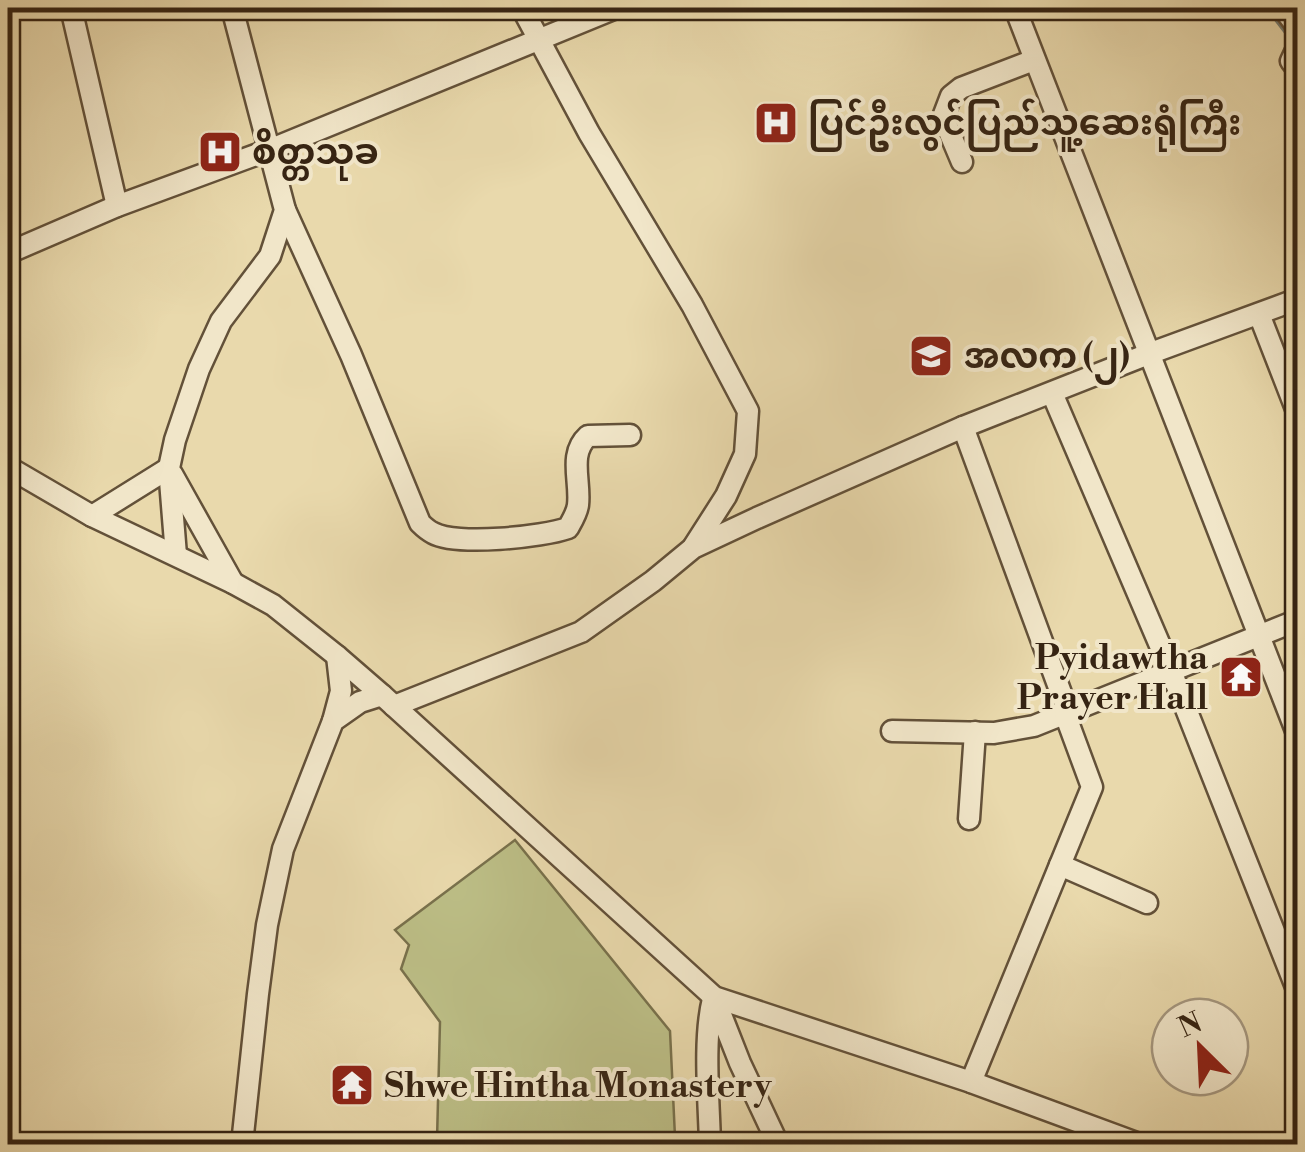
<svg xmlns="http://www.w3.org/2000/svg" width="1305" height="1152" viewBox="0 0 1305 1152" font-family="'Libre Bodoni','Noto Sans Myanmar',serif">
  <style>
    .green { fill: #bcbe86; stroke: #79714c; stroke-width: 2.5 }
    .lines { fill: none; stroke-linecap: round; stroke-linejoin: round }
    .stream { stroke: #737c74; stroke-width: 4 }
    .minor-casing { stroke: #635139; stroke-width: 25 }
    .minor { stroke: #f1e6c9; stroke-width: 20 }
    .labels { text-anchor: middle; stroke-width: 8; stroke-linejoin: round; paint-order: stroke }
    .poi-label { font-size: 35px; font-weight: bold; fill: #362413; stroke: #f1e6c9; text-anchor: start }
  </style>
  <rect width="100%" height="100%" fill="#e9d9ac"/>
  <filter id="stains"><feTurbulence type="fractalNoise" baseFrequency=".002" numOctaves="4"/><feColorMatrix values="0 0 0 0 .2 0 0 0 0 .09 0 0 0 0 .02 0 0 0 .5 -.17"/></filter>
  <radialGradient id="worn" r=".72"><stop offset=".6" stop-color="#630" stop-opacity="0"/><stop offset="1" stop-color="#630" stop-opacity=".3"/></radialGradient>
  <path class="green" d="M 515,840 L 670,1031 L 675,1137 L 437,1140 L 440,1022 L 401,969 L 409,945 L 395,930 Z"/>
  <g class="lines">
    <path class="stream" d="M 1267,8 L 1294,43"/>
    <defs>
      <g id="minor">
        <path d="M 71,8 L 117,206"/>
        <path d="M 522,8 L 589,133 L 692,305 L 748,411 L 745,454 L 726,496 L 694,546"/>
        <path d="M 1015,8 L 1298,736"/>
        <path d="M 1283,8 L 1298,28"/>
        <path d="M 1298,46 L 1291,61 L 1298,70"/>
        <path d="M 962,162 L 943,117 L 951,96 L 961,88 L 1034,60"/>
        <path d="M 285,210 L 351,355 L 420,523 C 423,526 429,531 433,533 C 456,546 543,537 568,528 C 572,521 577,513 578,505 C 581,481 568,454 588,436 L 630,435"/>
        <path d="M 8,253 L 117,206 L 269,150 L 616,8"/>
        <path d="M 1259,314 L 1298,414"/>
        <path d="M 1052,393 L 1171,671 L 1298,992"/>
        <path d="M 963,427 L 1068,712"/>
        <path d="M 8,467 L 92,516 L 233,583 L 273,605 L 337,656 L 382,695 L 714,997 L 971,1082 L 1139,1144"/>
        <path d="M 172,474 L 233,583"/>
        <path d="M 92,516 L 169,468"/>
        <path d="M 176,555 L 169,468 L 175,440 L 199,369 L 221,321 L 270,256 L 285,210 L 232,8"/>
        <path d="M 394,706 L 581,632 L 653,581 L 693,548 L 757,518 L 963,427 L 1151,353 L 1298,299"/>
        <path d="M 333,721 L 341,691 L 337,656"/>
        <path d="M 892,731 L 994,733 L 1034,726 L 1298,620"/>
        <path d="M 969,819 L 975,732"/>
        <path d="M 1060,865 L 1147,903"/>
        <path d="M 714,997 L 740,1063 L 778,1144"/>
        <path d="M 971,1082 L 1092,787 L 1065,714"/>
        <path d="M 242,1144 L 258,994 L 267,925 L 283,849 L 333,721 L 360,702 L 382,695"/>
        <path d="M 710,1144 C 709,1102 703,1039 713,999"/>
      </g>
    </defs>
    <use href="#minor" class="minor-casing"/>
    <use href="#minor" class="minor"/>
  </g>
  <defs>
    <symbol id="hospital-square" viewBox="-11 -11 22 22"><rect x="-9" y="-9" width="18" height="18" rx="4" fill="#8f2418" stroke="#f1e6c9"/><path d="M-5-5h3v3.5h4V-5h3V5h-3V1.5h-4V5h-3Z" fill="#fff"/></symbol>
    <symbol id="school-square" viewBox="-11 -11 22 22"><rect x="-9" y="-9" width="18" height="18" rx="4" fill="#8f2418" stroke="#f1e6c9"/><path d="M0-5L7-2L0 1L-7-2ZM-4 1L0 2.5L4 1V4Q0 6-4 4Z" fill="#fff"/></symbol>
    <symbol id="temple-square" viewBox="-11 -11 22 22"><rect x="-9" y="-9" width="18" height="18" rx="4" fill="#8f2418" stroke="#f1e6c9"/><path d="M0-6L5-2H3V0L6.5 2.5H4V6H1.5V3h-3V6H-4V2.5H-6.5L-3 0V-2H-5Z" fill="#fff"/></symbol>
  </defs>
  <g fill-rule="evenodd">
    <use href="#hospital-square" x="751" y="98" width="50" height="50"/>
    <use href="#hospital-square" x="195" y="127" width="50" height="50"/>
    <use href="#school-square" x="906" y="331" width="50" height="50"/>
    <use href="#temple-square" x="1216" y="652" width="50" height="50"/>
    <use href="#temple-square" x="327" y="1060" width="50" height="50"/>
  </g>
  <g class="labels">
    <g class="poi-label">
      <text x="808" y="135">ပြင်ဦးလွင်ပြည်သူ့ဆေးရုံကြီး</text>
      <text x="252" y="164">စိတ္တသုခ</text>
      <text x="964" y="368">အလက (၂)</text>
      <text x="1208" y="669" text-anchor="end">Pyidawtha<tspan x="1208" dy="40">Prayer Hall</tspan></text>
      <text x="384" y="1097">Shwe Hintha Monastery</text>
    </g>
  </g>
  <rect width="1305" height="1152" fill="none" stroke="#e9d9ac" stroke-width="40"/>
  <rect x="10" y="10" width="1285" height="1132" fill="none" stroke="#362413" stroke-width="5"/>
  <rect x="20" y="20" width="1265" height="1112" fill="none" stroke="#362413" stroke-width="2.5"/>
  <g transform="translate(1200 1047) rotate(336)"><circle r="48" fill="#f1e6c9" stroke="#a69880" stroke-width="2.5"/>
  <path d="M0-8L18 38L0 25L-18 38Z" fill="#8f2418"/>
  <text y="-15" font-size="28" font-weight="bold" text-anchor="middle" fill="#362413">N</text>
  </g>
  <rect width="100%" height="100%" filter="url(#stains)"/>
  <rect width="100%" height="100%" fill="url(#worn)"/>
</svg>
